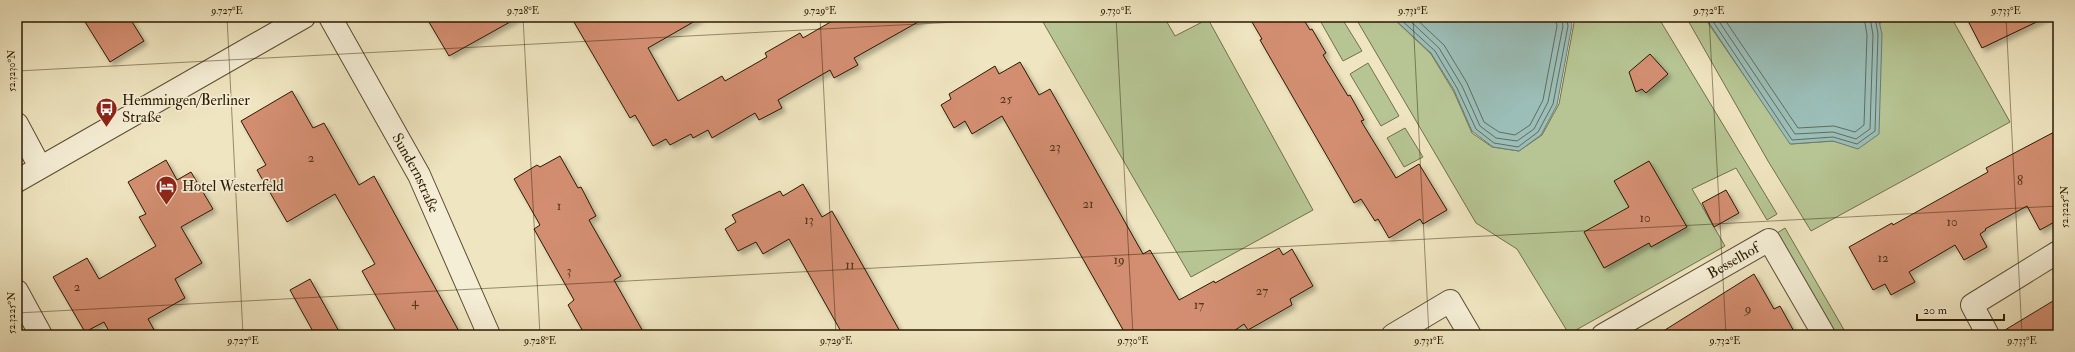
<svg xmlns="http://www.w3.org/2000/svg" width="2075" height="352" viewBox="0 0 2075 352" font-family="'IM FELL Double Pica',serif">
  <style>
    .green { fill: #b7c594; stroke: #71704a }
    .water { fill: #9bbeb8; stroke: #6e7c6f }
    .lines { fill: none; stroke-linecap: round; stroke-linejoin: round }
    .shore { stroke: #636c5c; stroke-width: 1 }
    .building { fill: #d38e71; stroke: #2b1a01; filter: url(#shadow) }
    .minor-casing { stroke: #5c4d31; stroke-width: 24 }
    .minor { stroke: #f5eed6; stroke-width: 22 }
    .ticks { fill: none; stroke: #2b1a01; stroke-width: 1; stroke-opacity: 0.45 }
    .labels { text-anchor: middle; stroke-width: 3.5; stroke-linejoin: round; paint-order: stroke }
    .number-label { font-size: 13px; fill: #55371d }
    .poi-label { font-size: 15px; fill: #2b1a01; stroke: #f5eed6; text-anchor: start }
    .street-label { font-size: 15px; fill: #2b1a01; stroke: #f5eed6 }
    .neatline { fill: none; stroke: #2b1a01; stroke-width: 1.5 }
    .ticks-label { font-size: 10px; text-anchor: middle; fill: #2b1a01 }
  </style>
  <defs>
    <filter id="shadow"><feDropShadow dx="3.5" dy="3.5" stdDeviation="2" flood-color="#0004"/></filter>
  </defs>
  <rect width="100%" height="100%" fill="#efe5c0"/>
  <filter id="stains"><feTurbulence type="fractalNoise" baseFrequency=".005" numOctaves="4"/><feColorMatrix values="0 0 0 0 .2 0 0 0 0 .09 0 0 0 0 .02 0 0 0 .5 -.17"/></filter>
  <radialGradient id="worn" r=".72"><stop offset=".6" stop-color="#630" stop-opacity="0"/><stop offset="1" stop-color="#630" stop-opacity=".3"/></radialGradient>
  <g class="green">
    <path d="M 1040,17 L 1164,17 L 1175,36 L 1208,19 L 1313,210 L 1191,277 Z"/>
    <path d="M 1318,17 L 1341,17 L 1362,51 L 1343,61 Z"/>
    <path d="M 1355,17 L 1392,17 L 1431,54 L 1454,92 L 1472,133 L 1492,147 L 1519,151 L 1542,135 L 1559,104 L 1574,23 L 1572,17 L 1658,17 L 1777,214 L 1767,220 L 1736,168 L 1692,189 L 1725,246 L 1569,334 L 1517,249 L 1476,223 Z"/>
    <path d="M 1686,17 L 1704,17 L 1791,144 L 1833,141 L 1858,148 L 1880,23 L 1878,17 L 1951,17 L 2010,122 L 1811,231 L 1768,161 Z"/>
    <path d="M 1368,63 L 1399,116 L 1381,126 L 1350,74 Z"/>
    <path d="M 1405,128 L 1423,157 L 1404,167 L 1387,138 Z"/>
    <path d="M 1785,228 L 1847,335 L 1837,335 L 1777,233 Z"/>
  </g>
  <g class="water">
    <path d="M 1392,17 L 1570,17 L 1572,25 L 1557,105 L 1541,135 L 1519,151 L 1493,147 L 1472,131 L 1454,90 L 1431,53 Z"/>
    <path d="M 1705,17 L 1878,17 L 1882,34 L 1879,134 L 1858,149 L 1833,141 L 1790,144 Z"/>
  </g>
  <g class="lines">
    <g class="shore">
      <path d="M 1398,17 L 1435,51 L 1457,88 L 1476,129 L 1494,143 L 1518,147 L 1538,132 L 1553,104 L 1568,26 L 1566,17"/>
      <path d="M 1406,17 L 1439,48 L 1462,86 L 1480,126 L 1496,138 L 1517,141 L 1534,129 L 1548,102 L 1563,26 L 1561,17"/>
      <path d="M 1414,17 L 1444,45 L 1467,83 L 1484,122 L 1499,132 L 1515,135 L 1530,125 L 1543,100 L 1557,26 L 1555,17"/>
      <path d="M 1710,17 L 1792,140 L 1833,137 L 1857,144 L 1875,131 L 1878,34 L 1875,17"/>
      <path d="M 1716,17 L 1795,134 L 1833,132 L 1856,139 L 1870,129 L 1873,35 L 1870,17"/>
      <path d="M 1723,17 L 1798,128 L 1834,126 L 1855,132 L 1864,125 L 1867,35 L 1864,17"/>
    </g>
  </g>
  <g class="building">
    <path d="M 82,17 L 129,17 L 144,41 L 110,62 Z"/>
    <path d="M 426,17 L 519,17 L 449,56 Z"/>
    <path d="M 571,17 L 702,17 L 648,48 L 678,101 L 722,76 L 725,81 L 767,57 L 765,53 L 800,33 L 803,38 L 839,17 L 927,17 L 854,58 L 858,65 L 834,78 L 830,70 L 778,100 L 782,108 L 759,120 L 755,113 L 712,138 L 708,130 L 693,138 L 691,134 L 670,145 L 666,139 L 653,146 L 635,115 L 630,118 Z"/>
    <path d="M 1249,17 L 1302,17 L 1310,30 L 1312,29 L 1326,53 L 1323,55 L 1348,96 L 1350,95 L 1364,120 L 1361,121 L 1396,178 L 1419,164 L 1447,210 L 1423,224 L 1420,219 L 1389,238 L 1378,219 L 1375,221 L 1361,199 L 1354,203 L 1260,40 L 1262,39 Z"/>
    <path d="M 1966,17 L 2047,17 L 1982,48 Z"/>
    <path d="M 1650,54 L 1668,74 L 1646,93 L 1642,89 L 1636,92 L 1629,72 Z"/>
    <path d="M 1020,62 L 1039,95 L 1050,89 L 1143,254 L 1150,250 L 1179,300 L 1214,281 L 1215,283 L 1279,248 L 1283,255 L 1292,249 L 1313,286 L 1290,299 L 1292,305 L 1248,330 L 1244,324 L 1228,335 L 1126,335 L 1002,116 L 972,134 L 965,121 L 954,128 L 941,105 L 951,99 L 949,94 L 995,66 L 999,74 Z"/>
    <path d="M 292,91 L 313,128 L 324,123 L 359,185 L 374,176 L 461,335 L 398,335 L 362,271 L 375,264 L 335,194 L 287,222 L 257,170 L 266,165 L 241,121 Z"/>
    <path d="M 2058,130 L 2058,220 L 2040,230 L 2027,206 L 1985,229 L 1986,230 L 1980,234 L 1987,247 L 1964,260 L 1955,245 L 1909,272 L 1915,282 L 1891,295 L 1885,284 L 1873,290 L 1849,247 L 1892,223 L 1893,225 L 1988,172 L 1986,168 Z"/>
    <path d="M 560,156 L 578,188 L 581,187 L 596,216 L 589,220 L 621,276 L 614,280 L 645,335 L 585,335 L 568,305 L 574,300 L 534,229 L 540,225 L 514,179 L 537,165 L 540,167 Z"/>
    <path d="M 166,160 L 177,180 L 191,172 L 213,209 L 181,227 L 202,263 L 175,279 L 185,298 L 148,319 L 157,335 L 111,335 L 104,322 L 85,332 L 53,277 L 87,258 L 99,279 L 156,246 L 139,217 L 146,214 L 128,182 Z"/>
    <path d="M 1649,161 L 1687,227 L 1651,247 L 1649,243 L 1604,268 L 1584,232 L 1629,207 L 1614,181 Z"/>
    <path d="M 803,184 L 822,217 L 832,211 L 902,335 L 843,335 L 789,239 L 763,254 L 756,242 L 738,251 L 725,229 L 736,222 L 732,215 L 780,191 L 783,196 Z"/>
    <path d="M 1726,190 L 1739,213 L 1714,227 L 1702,203 Z"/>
    <path d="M 1754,274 L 1774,309 L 1780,306 L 1796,335 L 1657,335 Z"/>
    <path d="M 310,279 L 341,335 L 315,335 L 290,290 Z"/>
    <path d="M 2058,298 L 2058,335 L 2000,335 L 2000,333 Z"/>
  </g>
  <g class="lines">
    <defs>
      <g id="minor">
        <path id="s1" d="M 330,17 L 419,175 L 489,335"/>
        <path d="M 17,124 L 40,167"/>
        <path d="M 17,181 L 304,17"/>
        <path d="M 17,291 L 41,335"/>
        <path d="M 1393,335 L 1450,301 L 1470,335"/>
        <path id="s2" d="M 1603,335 L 1769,240 L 1824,335"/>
        <path d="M 1988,335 L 1972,305 L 2058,252"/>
      </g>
    </defs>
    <use href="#minor" class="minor-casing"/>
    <use href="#minor" class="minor"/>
  </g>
  <path class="ticks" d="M 227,17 L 243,335M 523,17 L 540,335M 820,17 L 836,335M 1116,17 L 1133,335M 1413,17 L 1429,335M 1709,17 L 1726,335M 2006,17 L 2022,335M 17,71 L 1053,17M 17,313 L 2058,206"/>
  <defs>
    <symbol id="bus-pin" viewBox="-11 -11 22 30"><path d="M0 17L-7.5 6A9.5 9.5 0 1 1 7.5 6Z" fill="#8f2418" stroke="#f5eed6"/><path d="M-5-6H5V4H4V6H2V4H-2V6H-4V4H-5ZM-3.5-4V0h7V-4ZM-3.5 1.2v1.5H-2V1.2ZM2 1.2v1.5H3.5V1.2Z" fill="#fff"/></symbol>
    <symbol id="hotel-pin" viewBox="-11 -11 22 30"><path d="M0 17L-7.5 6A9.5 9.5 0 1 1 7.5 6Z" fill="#8f2418" stroke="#f5eed6"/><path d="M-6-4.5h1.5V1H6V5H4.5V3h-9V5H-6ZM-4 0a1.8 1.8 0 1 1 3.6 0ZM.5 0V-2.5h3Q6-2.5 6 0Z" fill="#fff"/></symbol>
  </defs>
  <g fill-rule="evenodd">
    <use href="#bus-pin" x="94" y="96" width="25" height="34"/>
    <use href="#hotel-pin" x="154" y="174" width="25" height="34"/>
  </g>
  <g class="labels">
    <g class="number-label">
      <text x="1006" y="103">25</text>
      <text x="1055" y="151">23</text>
      <text x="311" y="162">2</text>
      <text x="2020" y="185">8</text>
      <text x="1088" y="208">21</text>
      <text x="559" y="210">1</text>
      <text x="1645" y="222">10</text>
      <text x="809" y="224">13</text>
      <text x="1952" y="226">10</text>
      <text x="1883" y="262">12</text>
      <text x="1119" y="264">19</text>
      <text x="850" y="269">11</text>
      <text x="569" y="275">3</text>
      <text x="77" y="291">2</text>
      <text x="1262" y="295">27</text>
      <text x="415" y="306">4</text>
      <text x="1199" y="309">17</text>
      <text x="1748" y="313">9</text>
    </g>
    <g class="poi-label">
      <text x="122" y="105">Hemmingen/Berliner<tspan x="122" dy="17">Straße</tspan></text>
      <text x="182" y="191">Hotel Westerfeld</text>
    </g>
    <g class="street-label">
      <text dy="5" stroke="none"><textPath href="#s1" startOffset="178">Sundernstraße</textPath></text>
      <text dy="5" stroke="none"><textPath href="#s2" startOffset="150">Besselhof</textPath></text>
    </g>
  </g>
  <rect width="2075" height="352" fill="none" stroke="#efe5c0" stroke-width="44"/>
  <path d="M1917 314v6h87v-6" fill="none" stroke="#2b1a01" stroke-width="2"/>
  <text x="1923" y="314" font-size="12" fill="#2b1a01" stroke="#f5eed6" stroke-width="3" paint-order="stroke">20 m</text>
  <rect x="22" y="22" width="2031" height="308" class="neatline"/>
  <g class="ticks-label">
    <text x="227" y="14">9.727°E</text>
    <text x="523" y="14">9.728°E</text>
    <text x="820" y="14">9.729°E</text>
    <text x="1116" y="14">9.730°E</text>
    <text x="1413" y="14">9.731°E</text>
    <text x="1709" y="14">9.732°E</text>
    <text x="2006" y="14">9.733°E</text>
    <text transform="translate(11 71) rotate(-90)" y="4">52.3230°N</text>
    <text transform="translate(2064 207) rotate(-90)" y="4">52.3225°N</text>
    <text transform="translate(11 313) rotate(-90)" y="4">52.3225°N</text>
    <text x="243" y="344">9.727°E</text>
    <text x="540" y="344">9.728°E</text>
    <text x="836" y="344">9.729°E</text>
    <text x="1133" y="344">9.730°E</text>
    <text x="1429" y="344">9.731°E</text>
    <text x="1725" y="344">9.732°E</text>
    <text x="2022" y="344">9.733°E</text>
  </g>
  <rect width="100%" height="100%" filter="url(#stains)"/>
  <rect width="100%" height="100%" fill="url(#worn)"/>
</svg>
